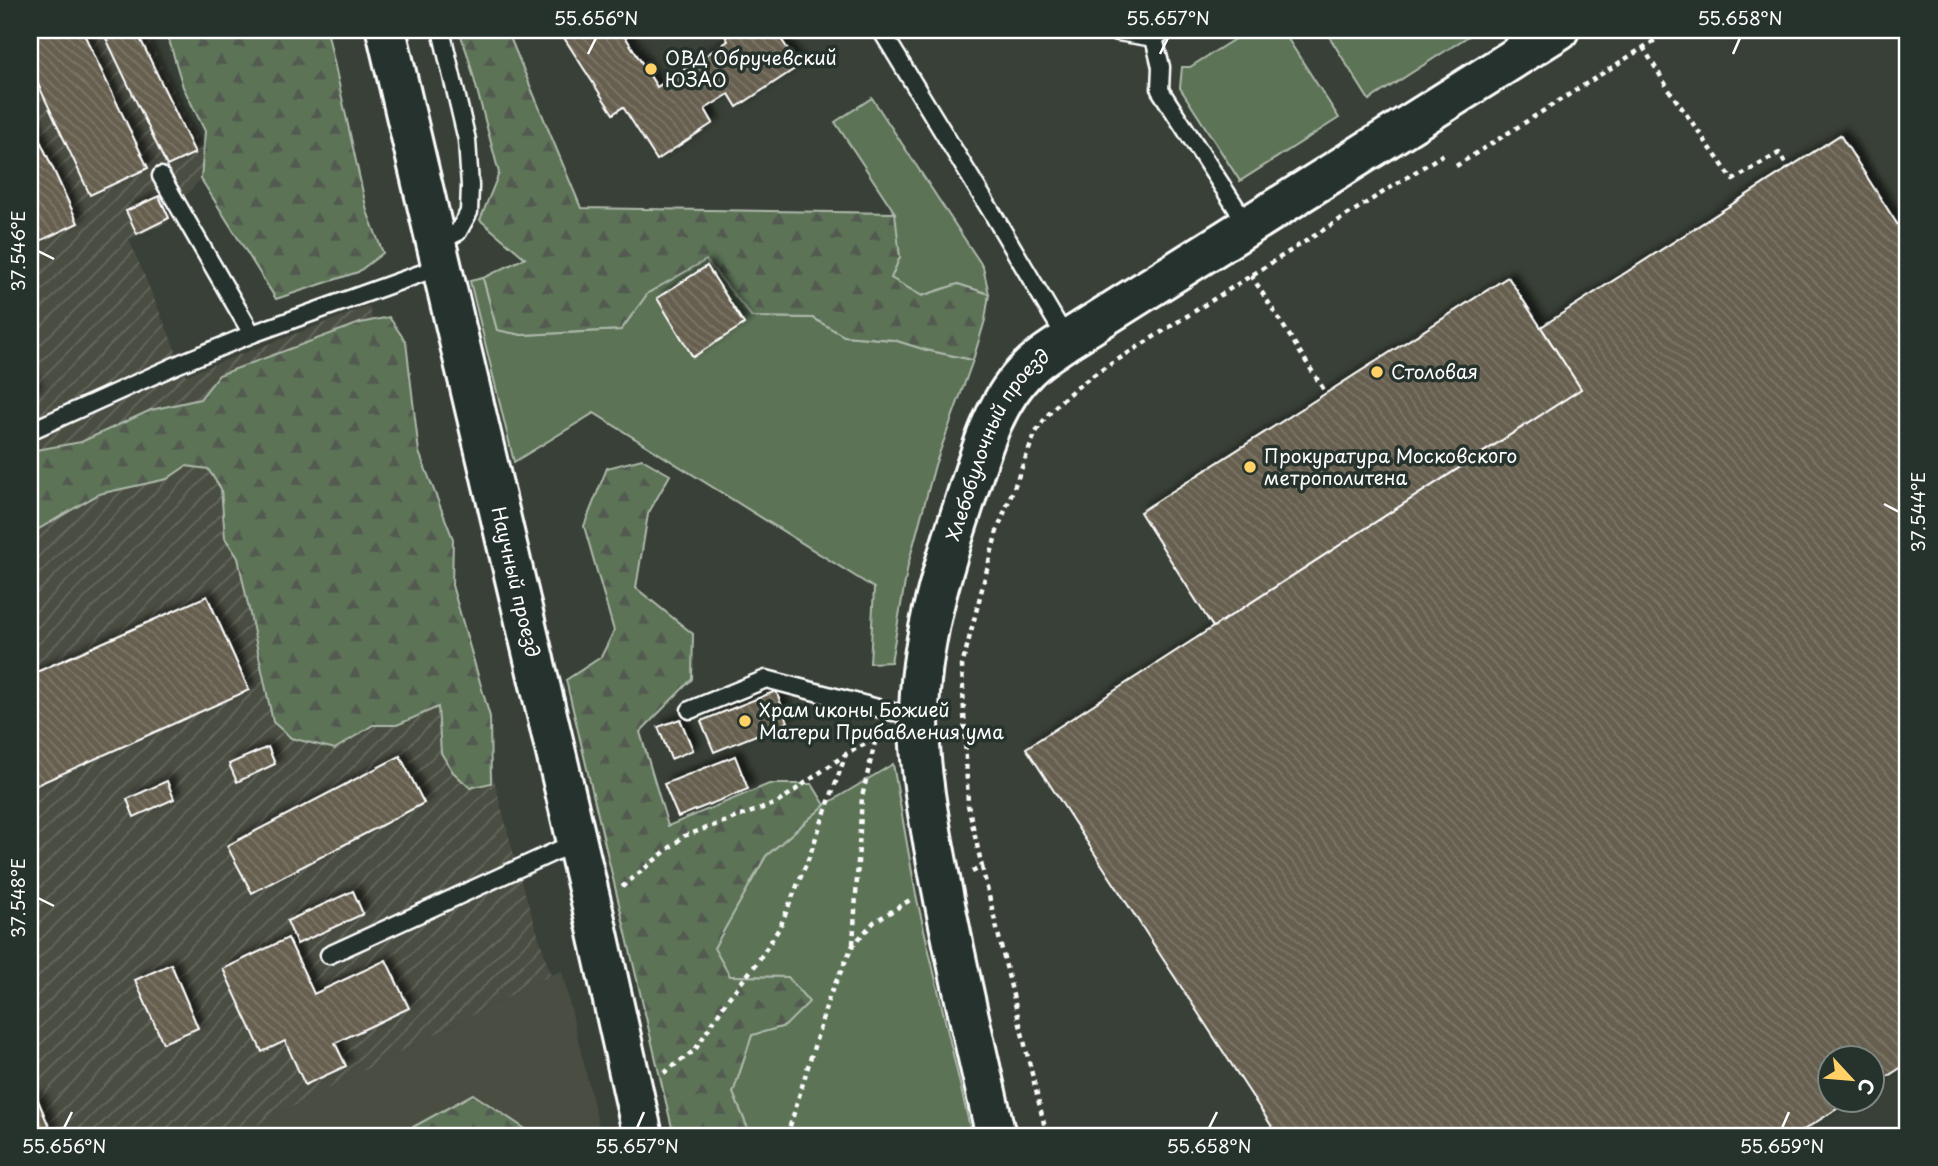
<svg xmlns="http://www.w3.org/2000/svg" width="1938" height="1166" viewBox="0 0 1938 1166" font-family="'Playpen Sans',sans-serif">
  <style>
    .built { fill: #4a4d42 }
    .industrial { fill: url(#industrial-furrows) }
    .grass { fill: #5c7357; stroke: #aeb9ab; stroke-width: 2 }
    .forest { fill: url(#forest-firs); stroke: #aeb9ab; stroke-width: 2 }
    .building { fill: url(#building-back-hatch); stroke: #fff; stroke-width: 2; filter: url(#shadow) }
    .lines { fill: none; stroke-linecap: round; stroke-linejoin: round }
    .lane-casing { stroke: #fff; stroke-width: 21 }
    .secondary-casing { stroke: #fff; stroke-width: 44 }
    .path { stroke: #fff; stroke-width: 4.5; stroke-dasharray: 5 5; stroke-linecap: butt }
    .lane { stroke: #26332d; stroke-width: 16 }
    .secondary { stroke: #26332d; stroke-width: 38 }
    .ticks { fill: none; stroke: #fff; stroke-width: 2.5 }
    .poi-dot { fill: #ffd166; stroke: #26332d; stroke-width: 2.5 }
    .labels { text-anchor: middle; stroke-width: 7; stroke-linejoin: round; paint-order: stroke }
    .poi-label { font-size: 19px; fill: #fff; stroke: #26332d; text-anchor: start }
    .street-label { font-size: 19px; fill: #fff; stroke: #26332d }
    .neatline { fill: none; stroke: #fff; stroke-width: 2.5 }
    .ticks-label { font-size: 18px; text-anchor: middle; fill: #fff }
  </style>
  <defs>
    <pattern id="industrial-furrows" width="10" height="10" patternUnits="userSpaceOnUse" patternTransform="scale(1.75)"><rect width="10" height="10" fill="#4a4d42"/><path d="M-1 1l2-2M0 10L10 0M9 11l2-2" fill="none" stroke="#65685e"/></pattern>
    <pattern id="forest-firs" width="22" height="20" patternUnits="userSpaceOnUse" patternTransform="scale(1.75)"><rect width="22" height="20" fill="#5c7357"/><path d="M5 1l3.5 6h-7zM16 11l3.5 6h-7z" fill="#525a50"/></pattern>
    <pattern id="building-back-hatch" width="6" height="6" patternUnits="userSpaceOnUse" patternTransform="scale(1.75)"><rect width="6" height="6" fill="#665f4f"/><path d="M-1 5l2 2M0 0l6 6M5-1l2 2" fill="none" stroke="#7d7769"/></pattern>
    <filter id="shadow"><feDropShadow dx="6" dy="-6" stdDeviation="3.5" flood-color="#0009"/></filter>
  </defs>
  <rect width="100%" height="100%" fill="#394037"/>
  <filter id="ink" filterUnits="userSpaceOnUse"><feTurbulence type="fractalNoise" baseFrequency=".0143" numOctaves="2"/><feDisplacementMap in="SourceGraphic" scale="14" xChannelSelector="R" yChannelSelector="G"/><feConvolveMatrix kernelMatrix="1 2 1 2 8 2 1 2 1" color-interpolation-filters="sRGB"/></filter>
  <g filter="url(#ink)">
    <path class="built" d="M 562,971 L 601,1136 L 235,1136 L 551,975 Z"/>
    <path class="industrial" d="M 30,30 L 145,30 L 203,152 L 201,179 L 177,205 L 168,223 L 129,239 L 186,375 L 369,306 L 520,878 L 551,975 L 235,1136 L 30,1136 Z"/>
    <g class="grass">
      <path d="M 1249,30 L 1282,30 L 1339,118 L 1240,181 L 1180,88 L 1182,67 L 1190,67 Z"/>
      <path d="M 1325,30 L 1478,30 L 1369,100 Z"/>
      <path d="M 872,98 L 983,267 L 989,294 L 958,284 L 922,296 L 890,278 L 895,213 L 835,122 Z"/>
      <path d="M 706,260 L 752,317 L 813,318 L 844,336 L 894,340 L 926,350 L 973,360 L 935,465 L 908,565 L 891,662 L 870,663 L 874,588 L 594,413 L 514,462 L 470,281 L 483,278 L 497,330 L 522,335 L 621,330 L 648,293 Z"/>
      <path d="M 893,764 L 916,895 L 972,1136 L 751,1136 L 733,1093 L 752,1035 L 785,1026 L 788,977 L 730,976 L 713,948 L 766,856 L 825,805 Z"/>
    </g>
    <g class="forest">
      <path d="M 166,30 L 327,30 L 367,211 L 383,253 L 358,272 L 276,299 L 201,179 L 205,131 L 183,87 Z"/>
      <path d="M 459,30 L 507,30 L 581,208 L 895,213 L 900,257 L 891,278 L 922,296 L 958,284 L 989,294 L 985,320 L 973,360 L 926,350 L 894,340 L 844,336 L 813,318 L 752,317 L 706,260 L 648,293 L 621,330 L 522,335 L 497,330 L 483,278 L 525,258 L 480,220 L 499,173 L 468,56 Z"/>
      <path d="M 389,317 L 406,342 L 419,452 L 453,539 L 452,585 L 490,717 L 491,783 L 470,788 L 453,772 L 441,753 L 438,707 L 397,725 L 373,725 L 335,749 L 291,738 L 273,722 L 238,558 L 225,538 L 221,489 L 208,469 L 186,466 L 167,479 L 99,494 L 30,534 L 30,451 L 81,442 L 151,410 L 200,399 L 219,375 L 360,323 Z"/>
      <path d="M 642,459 L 670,475 L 648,514 L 636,588 L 693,634 L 692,679 L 640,732 L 668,826 L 769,784 L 812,784 L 825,805 L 766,856 L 714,948 L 730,976 L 788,977 L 809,1002 L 785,1026 L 752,1035 L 733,1093 L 751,1136 L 674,1136 L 566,680 L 601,657 L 614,631 L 584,526 L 607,468 Z"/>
      <path d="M 473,1094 L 530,1132 L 528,1136 L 410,1136 L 413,1127 Z"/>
    </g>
    <g class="building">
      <path d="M 30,30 L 82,30 L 148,168 L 90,195 L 30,67 Z"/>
      <path d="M 102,30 L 136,30 L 195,153 L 167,166 Z"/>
      <path d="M 559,30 L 621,30 L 657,87 L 728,41 L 722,30 L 775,30 L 799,66 L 737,107 L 729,94 L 705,109 L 713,123 L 657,160 L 623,107 L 613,114 Z"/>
      <path d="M 30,119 L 78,223 L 40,241 L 30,220 Z"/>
      <path d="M 1840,135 L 1908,241 L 1908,1063 L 1871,1087 L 1871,1058 L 1829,1058 L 1829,1100 L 1851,1100 L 1794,1136 L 1278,1136 L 1026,748 L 1581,389 L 1541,327 Z"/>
      <path d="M 159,196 L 169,218 L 137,234 L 126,211 Z"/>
      <path d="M 707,266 L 744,324 L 693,357 L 657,298 Z"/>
      <path d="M 1508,277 L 1581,389 L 1213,627 L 1140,512 Z"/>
      <path d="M 30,379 L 36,393 L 30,396 Z"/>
      <path d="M 207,596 L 249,690 L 30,788 L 30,675 Z"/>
      <path d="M 776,691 L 788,722 L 714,752 L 701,721 Z"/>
      <path d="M 680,719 L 693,750 L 671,759 L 658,727 Z"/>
      <path d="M 268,747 L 275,764 L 237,782 L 229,764 Z"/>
      <path d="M 400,756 L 424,803 L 252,893 L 227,846 Z"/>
      <path d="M 735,756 L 748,789 L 678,817 L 664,784 Z"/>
      <path d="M 167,781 L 174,799 L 134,817 L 127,799 Z"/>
      <path d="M 353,891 L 363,914 L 297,944 L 287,921 Z"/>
      <path d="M 288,938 L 314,994 L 386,960 L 409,1008 L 335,1043 L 346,1066 L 305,1085 L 285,1041 L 262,1052 L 223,969 Z"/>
      <path d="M 171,964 L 198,1028 L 163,1043 L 135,980 Z"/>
      <path d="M 37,1098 L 53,1136 L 30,1136 L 30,1101 Z"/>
    </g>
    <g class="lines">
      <defs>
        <g id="lane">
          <path d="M 881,30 L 994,216 L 1067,340"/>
          <path d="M 1117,30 L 1118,32 L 1154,38"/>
          <path d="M 1167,30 L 1154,38 L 1161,67 L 1160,90 L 1248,226"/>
          <path d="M 1511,30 L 1525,51"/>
          <path d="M 161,176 L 252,334"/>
          <path d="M 436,243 L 458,232 L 469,212 L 470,186 L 467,140 L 441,30"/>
          <path d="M 30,431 L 181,363 L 252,334 L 442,266"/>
          <path d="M 690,710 L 766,679 L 893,712 L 919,714"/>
          <path d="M 329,955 L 576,842"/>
        </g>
        <g id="secondary">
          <path id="s1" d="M 386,30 L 592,906 L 643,1136"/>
          <path id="s2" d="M 996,1136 C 977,1054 958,972 942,889 C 931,831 919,775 919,716 C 920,646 940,576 962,510 C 978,462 991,404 1029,368 C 1040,357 1054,349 1067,340 L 1559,30"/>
        </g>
      </defs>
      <use href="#lane" class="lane-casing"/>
      <use href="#secondary" class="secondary-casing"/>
      <g class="path">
        <path d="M 1643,47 L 1669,90 L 1733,180 L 1779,153 L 1788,168"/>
        <path d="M 1456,166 L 1671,30"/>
        <path d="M 1251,275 L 1326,393"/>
        <path d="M 982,867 L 1047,1136"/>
        <path d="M 972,872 L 982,867 L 968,805 L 962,666 L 997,531 L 1035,434 C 1051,406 1069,393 1095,374 L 1447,152"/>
        <path d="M 622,887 L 684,836 L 777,803 L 846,754 L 875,739"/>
        <path d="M 853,944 L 862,797 L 876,738"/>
        <path d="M 664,1073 L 695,1050 L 727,1000 L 757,963 L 780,927 L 809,857 L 846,754"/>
        <path d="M 787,1136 L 829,997 L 853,945 L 874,922 L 910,900"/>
      </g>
      <use href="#lane" class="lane"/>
      <use href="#secondary" class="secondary"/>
    </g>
  </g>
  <path class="ticks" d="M 588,54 L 596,38M 1160,54 L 1168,38M 1733,54 L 1740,38M 38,251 L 54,259M 1884,504 L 1899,512M 38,898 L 54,906M 64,1128 L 72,1112M 637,1128 L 644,1112M 1209,1128 L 1217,1112M 1782,1128 L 1789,1112"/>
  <g class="poi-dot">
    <circle cx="651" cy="69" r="7"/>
    <circle cx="1377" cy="372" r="7"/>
    <circle cx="1250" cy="467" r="7"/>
    <circle cx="745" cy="721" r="7"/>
  </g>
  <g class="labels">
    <g class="poi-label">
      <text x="665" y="65">ОВД Обручевский<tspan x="665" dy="22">ЮЗАО</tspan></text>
      <text x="1391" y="379">Столовая</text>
      <text x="1264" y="463">Прокуратура Московского<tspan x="1264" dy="22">метрополитена</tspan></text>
      <text x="759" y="717">Храм иконы Божией<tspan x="759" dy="22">Матери Прибавления ума</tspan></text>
    </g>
    <g class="street-label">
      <text dy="7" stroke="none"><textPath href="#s2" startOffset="714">Хлебобулочный проезд</textPath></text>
      <text dy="7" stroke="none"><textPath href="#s1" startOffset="567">Научный проезд</textPath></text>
    </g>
  </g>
  <rect width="1938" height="1166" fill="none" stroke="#26332d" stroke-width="77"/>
  <g transform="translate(1851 1079) rotate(116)"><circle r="33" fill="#26332d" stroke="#7d8581" stroke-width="2"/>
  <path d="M0-5L12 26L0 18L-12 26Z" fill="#ffd166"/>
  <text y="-10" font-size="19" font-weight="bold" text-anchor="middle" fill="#ffffff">С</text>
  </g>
  <rect x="38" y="38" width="1861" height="1090" class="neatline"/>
  <g class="ticks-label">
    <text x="596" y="25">55.656°N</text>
    <text x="1168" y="25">55.657°N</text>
    <text x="1740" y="25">55.658°N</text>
    <text transform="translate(19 251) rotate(-90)" y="6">37.546°E</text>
    <text transform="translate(1919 512) rotate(-90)" y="6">37.544°E</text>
    <text transform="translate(19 898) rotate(-90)" y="6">37.548°E</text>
    <text x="64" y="1153">55.656°N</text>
    <text x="637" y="1153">55.657°N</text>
    <text x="1209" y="1153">55.658°N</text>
    <text x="1782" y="1153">55.659°N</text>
  </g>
</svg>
